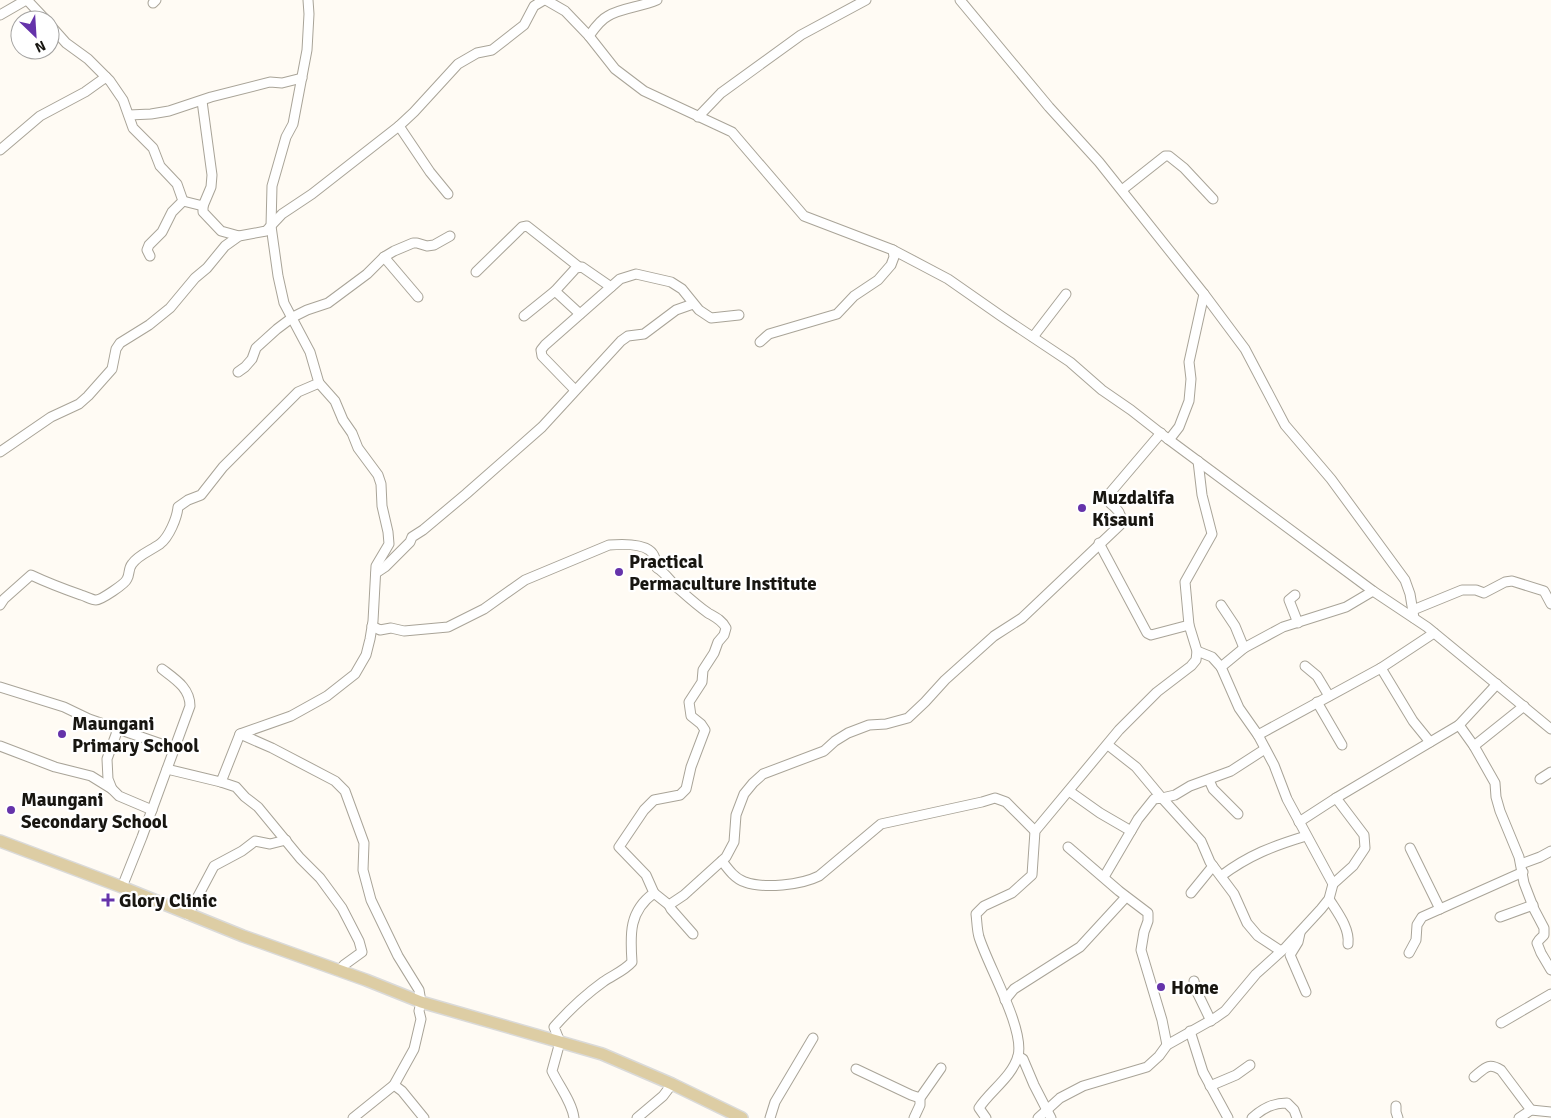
<svg xmlns="http://www.w3.org/2000/svg" width="1551" height="1118" viewBox="0 0 1551 1118" font-family="Signika,sans-serif">
  <style>
    .lines { fill: none; stroke-linecap: round; stroke-linejoin: round }
    .minor-casing { stroke: #a9a498; stroke-width: 11 }
    .major-casing { stroke: #dadad9; stroke-width: 14 }
    .minor { stroke: #fff; stroke-width: 9 }
    .major { stroke: #ddcda4; stroke-width: 11 }
    .poi-dot { fill: #6533aa; stroke: #fff; stroke-width: 2 }
    .labels { text-anchor: middle; stroke-width: 4.5; stroke-linejoin: round; paint-order: stroke }
    .poi-label { font-size: 19px; font-weight: bold; fill: #181611; stroke: #fff; text-anchor: start }
  </style>
  <rect width="100%" height="100%" fill="#fffbf4"/>
  <g class="lines">
    <defs>
      <g id="minor">
        <path d="M 27,0 L 46,20"/>
        <path d="M 546,0 L 565,11 L 589,36 L 615,69 L 644,91 L 732,132 L 804,216 L 893,250 L 948,279 L 1001,316 L 1070,362 L 1102,390 L 1131,410 L 1168,439 L 1373,591 L 1427,627 L 1551,729"/>
        <path d="M 960,0 L 1049,107 L 1099,162 L 1204,294 L 1245,349 L 1285,425 L 1331,479 L 1405,580 L 1410,594 L 1414,618"/>
        <path d="M 153,3 L 156,0"/>
        <path d="M 0,15 L 26,0"/>
        <path d="M 50,25 L 66,43 L 88,59 L 110,81 L 123,100 L 133,128 L 153,148 L 160,166 L 177,184 L 183,201 L 172,212 L 162,232 L 149,245 L 147,250 L 150,256"/>
        <path d="M 589,36 C 594,29 600,20 608,16 C 621,8 641,7 657,0"/>
        <path d="M 129,115 L 151,114 L 169,111 L 211,97 L 270,82 L 282,83 L 302,78"/>
        <path d="M 698,117 L 721,93 L 801,35 L 866,0"/>
        <path d="M 399,126 L 430,172 L 448,194"/>
        <path d="M 0,150 L 40,116 L 85,92 L 106,77"/>
        <path d="M 1122,190 L 1165,156 L 1169,156 L 1184,168 L 1213,199"/>
        <path d="M 183,201 L 203,206 L 211,187 L 212,175 L 202,101"/>
        <path d="M 203,206 L 203,212 L 221,231 L 239,236"/>
        <path d="M 384,257 L 418,297"/>
        <path d="M 476,272 L 522,227 L 527,226 L 579,267"/>
        <path d="M 555,291 L 580,314"/>
        <path d="M 524,316 L 555,291 L 576,268 L 582,267 L 611,287"/>
        <path d="M 1033,337 L 1066,294"/>
        <path d="M 760,342 L 769,334 L 837,314 L 854,296 L 878,280 L 891,265 L 894,257 L 893,250"/>
        <path d="M 238,372 L 245,367 L 252,359 L 256,348 L 277,329 L 293,317 L 307,310 L 328,303 L 367,274 L 384,257 L 394,251 L 413,243 L 417,243 L 427,246 L 434,245 L 450,236"/>
        <path d="M 575,390 L 542,356 L 541,350 L 545,345 L 620,279 L 636,274 L 671,282 L 682,289 L 699,310 L 711,318 L 739,315"/>
        <path d="M 1168,439 L 1172,436 L 1179,427 L 1189,401 L 1191,379 L 1189,362 L 1204,294"/>
        <path d="M 0,452 L 51,417 L 79,404 L 88,396 L 112,369 L 116,349 L 120,343 L 149,325 L 170,308 L 195,278 L 207,268 L 225,246 L 239,236 L 266,231 L 282,214 L 312,194 L 399,126 L 414,112 L 458,64 L 477,53 L 492,50 L 524,25 L 534,6 L 544,0"/>
        <path d="M 1099,543 L 1147,633 L 1151,635 L 1189,625"/>
        <path d="M 376,573 L 385,567 L 410,542 L 412,537 L 423,530 L 466,494 L 542,427 L 621,341 L 628,336 L 644,334 L 676,310 L 693,304"/>
        <path d="M 1295,595 L 1289,600 L 1298,623"/>
        <path d="M 0,605 L 4,599 L 31,575 C 48,583 64,589 81,595 C 85,596 92,600 96,600 C 101,600 125,584 127,579 C 130,574 128,569 132,564 C 138,555 150,551 160,544 C 169,537 177,518 178,507 L 188,500 L 201,495 L 223,467 L 298,392 L 319,383 L 310,352 L 284,303 L 278,276 L 271,226 L 272,186 L 286,137 L 293,124 L 307,50 L 309,14 L 308,0"/>
        <path d="M 1221,605 L 1235,626 L 1244,648"/>
        <path d="M 1413,610 L 1462,590 L 1476,590 L 1484,593 L 1505,582 L 1512,581 L 1544,591 L 1551,604"/>
        <path d="M 372,626 L 380,630 L 391,628 L 404,631 L 448,627 L 484,609 L 525,580 L 609,545 C 621,544 639,543 649,550 C 655,554 656,561 657,568 C 666,573 671,583 680,590 C 689,598 698,606 708,613 C 715,617 722,620 726,628 L 724,635 L 718,642 L 714,653 L 703,670 L 702,682 L 689,702 L 691,716 L 701,724 L 705,730 L 691,767 L 686,789 L 680,795 L 654,800 L 644,810 L 619,847 L 646,875 L 654,893 C 629,911 630,934 632,962 C 624,971 613,975 603,982 C 585,995 569,1010 554,1027 L 560,1042 L 552,1071 C 559,1086 572,1102 574,1118"/>
        <path d="M 1197,651 L 1212,657 L 1221,667"/>
        <path d="M 1305,666 L 1317,676 L 1329,696"/>
        <path d="M 1381,668 L 1413,721 L 1430,742"/>
        <path d="M 0,687 L 64,707 L 89,719 L 118,729 L 107,759 L 108,779 L 112,789 L 119,796 L 152,810"/>
        <path d="M 1317,702 L 1342,745"/>
        <path d="M 1459,725 L 1474,746 L 1495,783 L 1496,797 L 1500,811 L 1519,857 L 1524,883 L 1534,909 L 1544,928 L 1544,935 L 1539,940 L 1537,943 L 1541,953 L 1551,970"/>
        <path d="M 118,729 L 173,748"/>
        <path d="M 240,734 L 272,748 L 335,781 L 345,791 L 364,843 L 363,870 L 371,900 L 398,956 L 419,990 L 421,1002 L 419,1011 L 421,1019 L 414,1049 L 394,1085 L 353,1118"/>
        <path d="M 1258,735 L 1381,668 L 1434,633"/>
        <path d="M 1108,745 L 1136,767 L 1161,797"/>
        <path d="M 0,746 L 55,767 L 91,776 L 112,789"/>
        <path d="M 1474,746 L 1524,706"/>
        <path d="M 167,769 L 221,782 L 240,734 L 291,716 L 327,696 L 355,674 L 366,655 L 370,639 L 373,621 L 376,566 L 389,544 L 388,532 L 382,506 L 381,484 L 378,475 L 358,448 L 352,433 L 343,420 L 335,401 L 319,383"/>
        <path d="M 1540,779 L 1551,772"/>
        <path d="M 1209,780 L 1213,789 L 1238,814"/>
        <path d="M 221,782 L 236,787 L 245,797 L 258,807 L 300,858 L 320,878 L 342,908 L 359,941 L 362,952 L 344,965 L 339,971"/>
        <path d="M 1069,791 L 1100,813 L 1131,831"/>
        <path d="M 1162,798 L 1175,795 L 1190,786 L 1231,771 L 1265,749"/>
        <path d="M 1299,822 L 1336,798 L 1459,725 L 1497,684"/>
        <path d="M 1068,847 L 1119,891 L 1148,913 L 1148,921 L 1144,932 L 1141,950 L 1162,1020 L 1167,1045"/>
        <path d="M 1410,848 L 1440,909"/>
        <path d="M 722,861 C 728,869 735,879 745,882 C 764,889 801,885 819,876 L 881,824 L 982,802 L 995,798 L 1006,802 L 1035,831"/>
        <path d="M 1521,864 L 1540,857 L 1551,851"/>
        <path d="M 1221,876 C 1249,855 1273,846 1306,836"/>
        <path d="M 1104,877 L 1138,819 L 1154,799 L 1162,798 L 1201,841 L 1210,862 L 1234,894 L 1247,923 L 1258,936 L 1281,951"/>
        <path d="M 1333,884 L 1287,799 L 1274,765 L 1258,735 L 1239,708 L 1221,667 L 1244,648 L 1283,627 L 1346,607 L 1373,591"/>
        <path d="M 122,887 L 142,837 L 190,706 C 190,688 175,679 162,669"/>
        <path d="M 654,893 L 669,905 L 684,895 L 726,857 L 734,842 L 736,815 L 744,794 L 753,783 L 763,774 L 824,751 L 835,741 L 848,733 L 869,725 L 886,724 L 908,718 L 925,702 L 945,680 L 994,636 L 1022,618 L 1120,525 C 1124,515 1117,509 1110,503 L 1110,493 L 1161,433"/>
        <path d="M 1191,893 L 1213,866"/>
        <path d="M 1329,899 C 1337,912 1350,928 1348,944"/>
        <path d="M 669,905 L 671,909 L 693,934"/>
        <path d="M 188,915 L 214,866 L 242,851 L 255,841 L 270,844 L 286,840"/>
        <path d="M 1500,917 L 1533,905"/>
        <path d="M 1300,933 L 1298,942 L 1290,955 L 1306,992"/>
        <path d="M 1409,953 L 1416,940 L 1417,925 L 1422,917 L 1523,872"/>
        <path d="M 1194,981 L 1196,990 L 1211,1021"/>
        <path d="M 1005,1000 L 1014,989 L 1080,947 L 1126,897"/>
        <path d="M 1501,1023 L 1551,994"/>
        <path d="M 1190,1031 L 1203,1072 L 1228,1118"/>
        <path d="M 1018,1056 L 1023,1059 L 1034,1085 L 1051,1118"/>
        <path d="M 856,1069 L 911,1095 L 920,1098"/>
        <path d="M 1474,1077 C 1485,1068 1488,1062 1501,1070 L 1531,1110"/>
        <path d="M 394,1085 L 402,1091 L 424,1118"/>
        <path d="M 1210,1086 L 1236,1075 L 1250,1065"/>
        <path d="M 1396,1106 L 1396,1112 L 1398,1118"/>
        <path d="M 637,1118 L 663,1096 L 672,1084"/>
        <path d="M 770,1118 L 775,1102 L 813,1038"/>
        <path d="M 914,1118 L 920,1105 L 920,1098 L 941,1068"/>
        <path d="M 986,1118 L 979,1108 C 990,1091 1012,1077 1018,1056 C 1025,1029 988,966 979,937 C 977,930 977,922 976,914 L 984,906 L 1012,893 L 1032,875 L 1035,831 L 1119,730 L 1157,692 L 1191,666 L 1196,660 L 1197,651 L 1189,625 L 1185,582 L 1212,534 L 1202,495 L 1198,461"/>
        <path d="M 1038,1118 L 1060,1098 L 1083,1086 L 1147,1067 L 1159,1056 L 1167,1045 L 1215,1018 L 1225,1011 L 1256,974 L 1286,947 L 1321,909 L 1329,899 L 1333,884 L 1353,866 L 1365,848 L 1364,835 L 1336,798"/>
        <path d="M 1252,1118 C 1263,1108 1273,1103 1287,1103 L 1294,1110 L 1297,1118"/>
        <path d="M 1519,1118 L 1531,1110 L 1551,1112"/>
      </g>
      <path id="major" d="M 0,841 L 122,887 L 243,936 L 366,980 L 421,1002 L 602,1054 L 672,1084 L 742,1118"/>
    </defs>
    <use href="#minor" class="minor-casing"/>
    <use href="#major" class="major-casing"/>
    <use href="#minor" class="minor"/>
    <use href="#major" class="major"/>
  </g>
  <g class="poi-dot">
    <circle cx="1082" cy="508" r="5"/>
    <circle cx="619" cy="572" r="5"/>
    <circle cx="62" cy="734" r="5"/>
    <circle cx="11" cy="810" r="5"/>
    <path d="M105.5 892.5h5v5h5v5h-5v5h-5v-5h-5v-5h5z"/>
    <circle cx="1161" cy="987" r="5"/>
  </g>
  <g class="labels">
    <g class="poi-label">
      <text x="1092" y="504">Muzdalifa<tspan x="1092" dy="22">Kisauni</tspan></text>
      <text x="629" y="568">Practical<tspan x="629" dy="22">Permaculture Institute</tspan></text>
      <text x="72" y="730">Maungani<tspan x="72" dy="22">Primary School</tspan></text>
      <text x="21" y="806">Maungani<tspan x="21" dy="22">Secondary School</tspan></text>
      <text x="119" y="907">Glory Clinic</text>
      <text x="1171" y="994">Home</text>
    </g>
  </g>
  <g transform="translate(35 35) rotate(155)"><circle r="24" fill="#ffffff" stroke="#a3a2a0"/>
  <path d="M0-4L9 19L0 12L-9 19Z" fill="#6533aa"/>
  <text y="-8" font-size="14" font-weight="bold" text-anchor="middle" fill="#181611">N</text>
  </g>
</svg>
